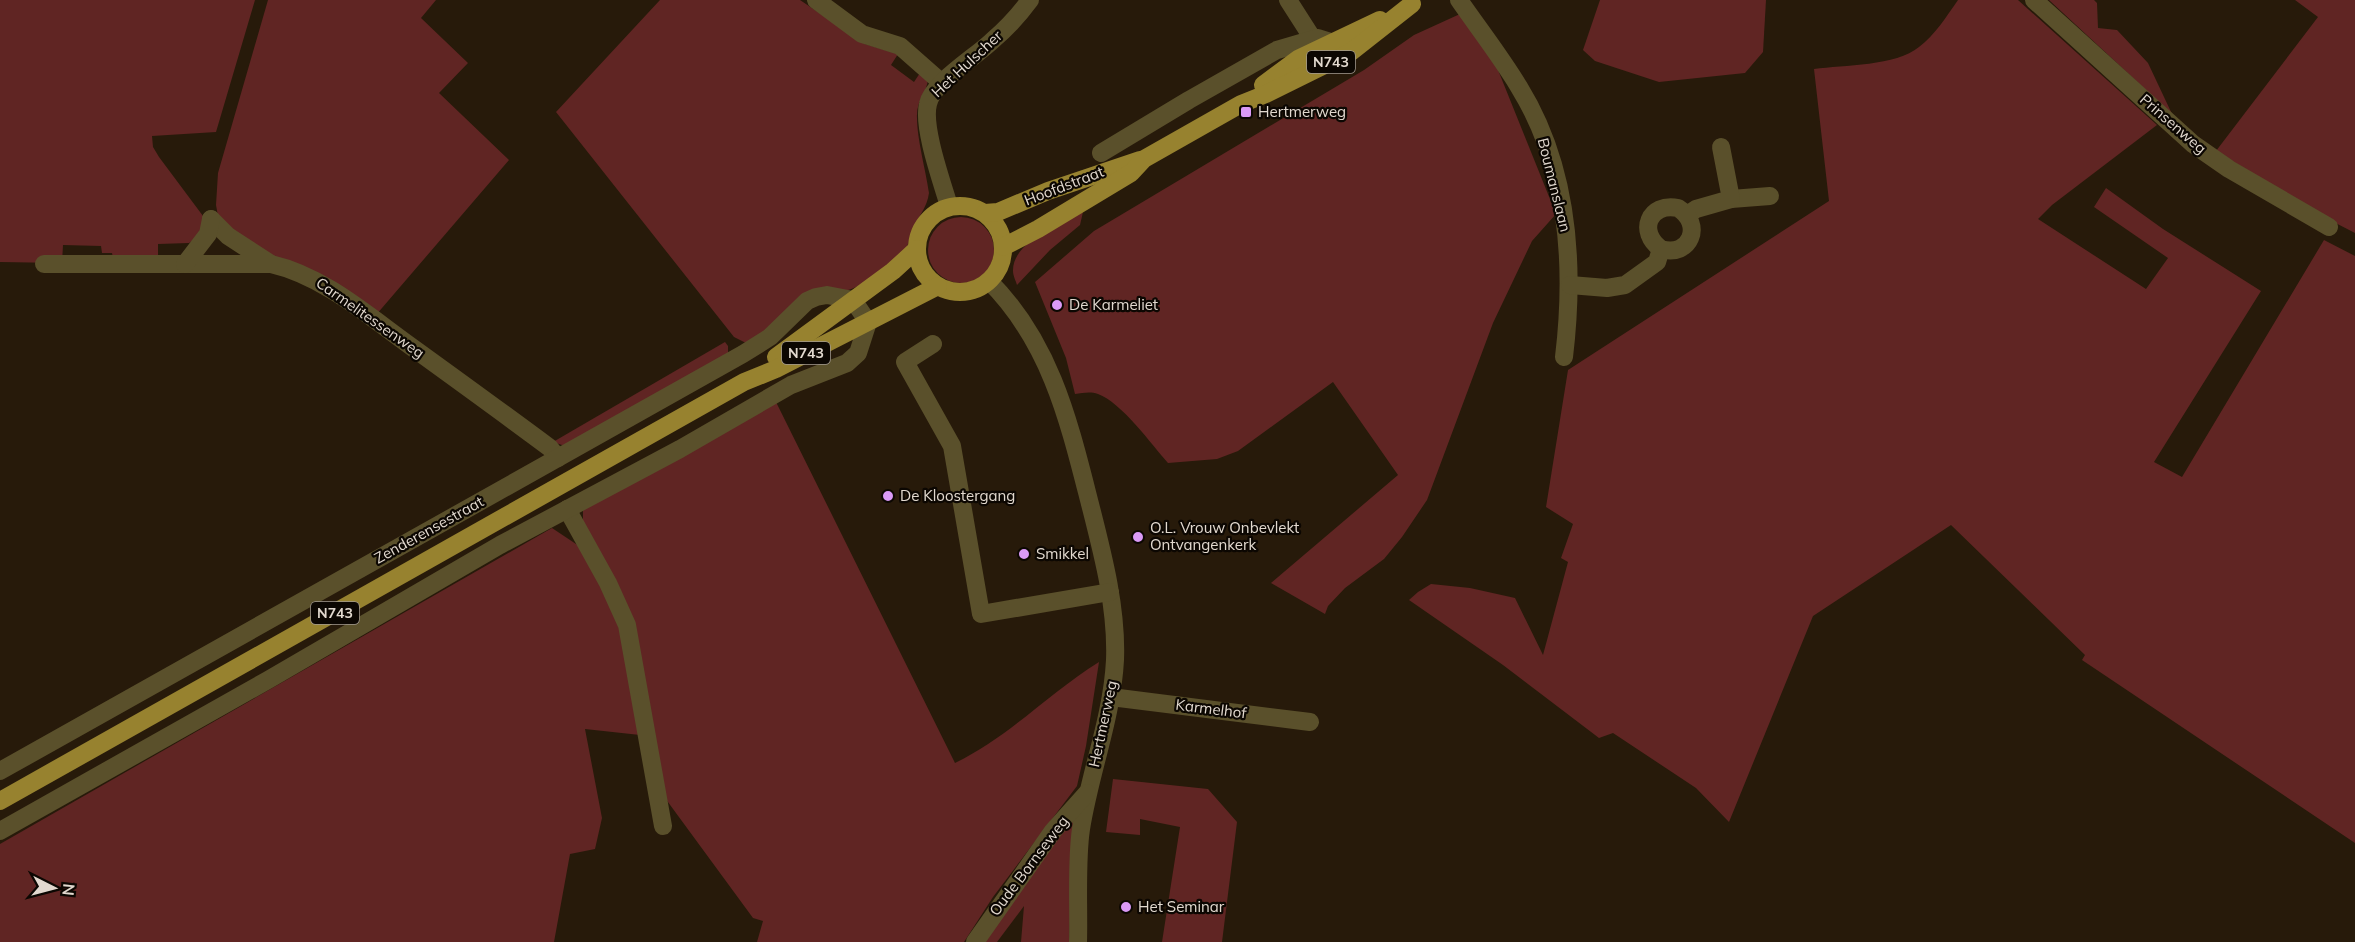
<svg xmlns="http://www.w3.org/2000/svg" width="2355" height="942" viewBox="0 0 2355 942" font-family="Mulish,sans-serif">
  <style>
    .green { fill: #602523 }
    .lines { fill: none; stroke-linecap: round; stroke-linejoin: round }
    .minor { stroke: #5a502b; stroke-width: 18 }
    .major { stroke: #97822f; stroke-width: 18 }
    .poi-dot { fill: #da9af6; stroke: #0c0702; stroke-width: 2 }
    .labels { text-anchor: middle; stroke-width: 4.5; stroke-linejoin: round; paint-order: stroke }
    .shield { fill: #0c0702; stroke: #a29a92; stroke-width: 1.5 }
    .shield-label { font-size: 14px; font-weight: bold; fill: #e2d9cf }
    .street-label { font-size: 15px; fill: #e2d9cf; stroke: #0c0702 }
    .poi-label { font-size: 15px; fill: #e2d9cf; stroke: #0c0702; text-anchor: start }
  </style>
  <rect width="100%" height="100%" fill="#271a0a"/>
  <g class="green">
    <path d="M 0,0 L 255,0 L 216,132 L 152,136 L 153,147 L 159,157 L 203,216 L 204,233 L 189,243 L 158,244 L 158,257 L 113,258 L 112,253 L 102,253 L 101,246 L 63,245 L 62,263 L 0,262 Z"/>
    <path d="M 268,0 L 436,0 L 421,18 L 468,63 L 439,93 L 509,160 L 376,315 L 248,245 L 218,216 L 216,205 L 218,173 Z"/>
    <path d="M 660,0 L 800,0 L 865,44 L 898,54 L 891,65 L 914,82 L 922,70 L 928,79 C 927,93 916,100 917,118 C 917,139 926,171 929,193 C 927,207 920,214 914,227 C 910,235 909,247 903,253 C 890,266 861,289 843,291 L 748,344 L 734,337 L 556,112 Z"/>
    <path d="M 1600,0 L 1766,0 L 1763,52 L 1745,73 L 1659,82 L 1595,61 L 1583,50 Z"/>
    <path d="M 1958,0 L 2018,0 L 2157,125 L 2052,205 L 2038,219 L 2146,289 L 2168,258 L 2094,207 L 2106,188 L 2163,229 L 2261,291 L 2154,462 L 2182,477 L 2324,240 L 2355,256 L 2355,843 L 2082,660 L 2085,655 L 1951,525 L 1813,616 L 1729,822 L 1696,788 L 1613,733 L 1599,738 L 1503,665 L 1409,600 L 1418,592 L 1431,584 L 1470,588 L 1515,598 L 1543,655 L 1568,562 L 1561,558 L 1573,524 L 1546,507 L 1568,370 L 1829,201 L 1814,69 C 1844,65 1896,66 1919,47 C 1935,35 1946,17 1958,0 Z"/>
    <path d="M 2049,0 L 2094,0 L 2097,3 L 2098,28 L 2117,30 L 2148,63 L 2172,114 Z"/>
    <path d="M 2295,0 L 2355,0 L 2355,233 L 2320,215 L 2216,151 L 2318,17 Z"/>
    <path d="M 1460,14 L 1490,50 L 1556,214 L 1532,241 L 1493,323 L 1427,500 L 1402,537 L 1384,559 L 1345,588 L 1328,606 L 1325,614 L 1271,583 L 1398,475 L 1333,382 L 1238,451 L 1217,459 L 1168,463 C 1152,445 1121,402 1098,394 C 1090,391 1083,393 1075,394 L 1066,358 L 1035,282 L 1094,231 L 1364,70 L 1414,35 Z"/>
    <path d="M 1083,212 L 1080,225 L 1050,250 L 1017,285 C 1016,281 1013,276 1013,271 C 1012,242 1061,223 1083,212 Z"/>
    <circle cx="961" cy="250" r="33"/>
    <path d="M 725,342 L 728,346 L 728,355 L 565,446 L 553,442 Z"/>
    <path d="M 776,402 L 955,763 C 1009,737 1049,693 1099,662 L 1086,746 L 1077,786 L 993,897 L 964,942 L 757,942 L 763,921 L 753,918 L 665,798 L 633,625 L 583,525 L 583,509 Z"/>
    <path d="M 552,528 L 579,546 L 618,619 L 640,735 L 585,729 L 602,818 L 595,849 L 570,854 L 554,942 L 0,942 L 0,844 Z"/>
    <path d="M 1113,779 L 1208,789 L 1237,822 L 1222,942 L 1162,942 L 1180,827 L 1140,819 L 1140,835 L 1106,832 Z"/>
    <path d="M 1074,817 L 1069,942 L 1021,942 L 1024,906 L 997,942 L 980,942 Z"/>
  </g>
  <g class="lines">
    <g class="minor">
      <path d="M 816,0 L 862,34 L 900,46 L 942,83"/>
      <path d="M 1288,0 L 1313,39"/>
      <path d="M 1459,0 C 1479,29 1501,57 1519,87 C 1569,168 1575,265 1564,357"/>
      <path d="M 2034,0 L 2193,144 L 2229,169 L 2329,227"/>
      <path d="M 1101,153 L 1189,100 L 1277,50 L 1318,38 L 1334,43"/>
      <path d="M 1731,199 L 1770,196"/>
      <path d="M 949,206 C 942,182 922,127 928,104 C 932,83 977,56 993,40 C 1007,28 1019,15 1030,0"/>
      <path d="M 1687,215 L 1696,209 L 1731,199 L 1721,147"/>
      <path d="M 211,219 L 228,236 L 271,264"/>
      <path d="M 44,264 L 271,264 C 323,276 366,314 409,345 C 456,379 503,413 550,448 L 558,458"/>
      <path d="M 185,264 L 208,234 L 211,219"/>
      <path d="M 989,281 C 1051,343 1069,422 1090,504 C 1103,555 1117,608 1115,660 C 1112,718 1090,772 1081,829 C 1076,862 1079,907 1078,942"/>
      <path d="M 1570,285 L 1607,288 L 1625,285 L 1657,262 L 1661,249 C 1690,258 1704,224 1678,208 C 1649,202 1637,232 1661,249"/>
      <path d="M 933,344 L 905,362 L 952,446 L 981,614 L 1110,592"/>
      <path d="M 567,509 L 608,583 L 627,625 L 663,826"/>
      <path d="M 1111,697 L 1310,722"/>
      <path d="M 0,771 L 743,354 L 770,337 L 807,301 L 816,297 L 827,295 L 853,300 L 868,322 L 858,353 L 847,363 L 791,385 L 680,449 L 500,545 L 268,680 L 0,831"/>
      <path d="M 975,942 L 1053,831 L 1087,793"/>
    </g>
    <g class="major">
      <path d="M 1263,85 L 1298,59 L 1380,20"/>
      <circle cx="960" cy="249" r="43"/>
      <path d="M 985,213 L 998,212 L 1048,191 L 1140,160"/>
      <path d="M 1003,247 L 1038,229 L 1131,173 L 1144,159 L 1241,104 L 1266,94 L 1351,52 L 1412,4"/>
      <path d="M 776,357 L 893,271 L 917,249"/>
      <path d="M 0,801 L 744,382 L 776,369 L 938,286"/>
    </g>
  </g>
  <g class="poi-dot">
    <rect x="1240" y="106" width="12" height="12" rx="3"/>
    <circle cx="1057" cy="305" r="6"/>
    <circle cx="888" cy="496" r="6"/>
    <circle cx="1138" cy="537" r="6"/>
    <circle cx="1024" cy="554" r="6"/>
    <circle cx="1126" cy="907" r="6"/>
  </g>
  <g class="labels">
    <g class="shield">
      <rect x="1307" y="51" width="48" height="22" rx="4.5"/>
      <rect x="782" y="342" width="48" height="22" rx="4.5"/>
      <rect x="311" y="602" width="48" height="22" rx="4.5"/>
    </g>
    <g class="shield-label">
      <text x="1331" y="67">N743</text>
      <text x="806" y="358">N743</text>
      <text x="335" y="618">N743</text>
    </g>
    <g class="street-label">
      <text transform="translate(967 64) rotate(-43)" y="5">Het Hulscher</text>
      <text transform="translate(2173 124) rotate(41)" y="5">Prinsenweg</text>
      <text transform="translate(1554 185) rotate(76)" y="5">Boumanslaan</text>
      <text transform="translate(1064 186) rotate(-21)" y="5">Hoofdstraat</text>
      <text transform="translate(370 318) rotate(35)" y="5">Carmelitessenweg</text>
      <text transform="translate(429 530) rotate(-29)" y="5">Zenderensestraat</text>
      <text transform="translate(1211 709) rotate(7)" y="5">Karmelhof</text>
      <text transform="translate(1103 724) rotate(-78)" y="5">Hertmerweg</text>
      <text transform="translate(1029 866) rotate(-53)" y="5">Oude Bornseweg</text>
    </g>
    <g class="poi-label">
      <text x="1258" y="117">Hertmerweg</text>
      <text x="1069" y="310">De Karmeliet</text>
      <text x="900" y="501">De Kloostergang</text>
      <text x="1150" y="533">O.L. Vrouw Onbevlekt<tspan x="1150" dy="17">Ontvangenkerk</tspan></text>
      <text x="1036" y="559">Smikkel</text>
      <text x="1138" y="912">Het Seminar</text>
    </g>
  </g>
  <g transform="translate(54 888) rotate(96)" stroke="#0c0702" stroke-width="4.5" paint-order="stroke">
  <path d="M0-4.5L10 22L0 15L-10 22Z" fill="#e2d9cf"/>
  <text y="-9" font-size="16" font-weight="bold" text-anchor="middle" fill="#e2d9cf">N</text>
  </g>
</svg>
